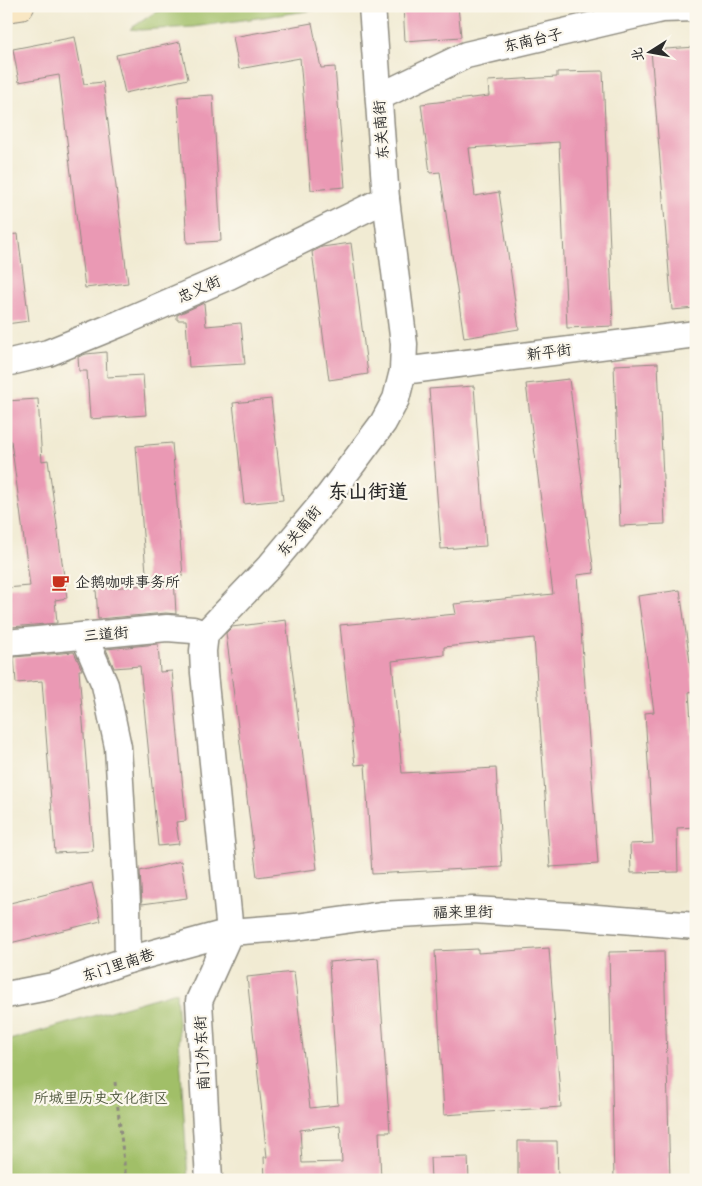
<svg xmlns="http://www.w3.org/2000/svg" width="702" height="1186" viewBox="0 0 702 1186" font-family="Delius,'LXGW WenKai TC',sans-serif">
  <style>
    .green { fill: #a1bf67; stroke: #667549 }
    .building { fill: #ea99b4; fill-rule: evenodd }
    .lines { fill: none; stroke-linecap: round; stroke-linejoin: round }
    .minor-casing { stroke: #8e8b7f; stroke-width: 29 }
    .secondary-casing { stroke: #8e8b7f; stroke-width: 30 }
    .path { stroke: #8e8b7f; stroke-width: 3; stroke-dasharray: 4 4; stroke-linecap: butt }
    .minor { stroke: #fff; stroke-width: 26 }
    .secondary { stroke: #f9e7c3; stroke-width: 28 }
    .labels { text-anchor: middle; stroke-width: 4.5; stroke-linejoin: round; paint-order: stroke }
    .street-label { font-size: 15px; fill: #2b2b2b; stroke: #fbf7ec }
    .poi-label { font-size: 15px; fill: #2b2b2b; stroke: #fbf7ec; text-anchor: start }
    .park-label { font-size: 15px; fill: #4e573d; stroke: #fbf7ec }
    .district-label { font-size: 20px; font-weight: bold; fill: #2b2b2b; stroke: #fbf7ec }
  </style>
  <rect width="100%" height="100%" fill="#fbf7ec"/>
  <filter id="ink" filterUnits="userSpaceOnUse"><feTurbulence type="fractalNoise" baseFrequency=".02" numOctaves="2"/><feDisplacementMap in="SourceGraphic" scale="10" xChannelSelector="R" yChannelSelector="G"/><feConvolveMatrix kernelMatrix="1 2 1 2 8 2 1 2 1" color-interpolation-filters="sRGB"/></filter>
  <filter id="wash" filterUnits="userSpaceOnUse"><feTurbulence type="fractalNoise" baseFrequency=".0096" numOctaves="4" result="noise"/><feDisplacementMap in="SourceGraphic" scale="20" xChannelSelector="R" yChannelSelector="G"/><feGaussianBlur stdDeviation="1.12" result="paint"/><feColorMatrix in="noise" values="0 0 0 0 0 0 0 0 0 0 0 0 0 0 0 0 0 1.4 0 .05"/><feComposite in="paint" operator="in"/></filter>
  <g filter="url(#wash)">
    <rect width="100%" height="100%" fill="#f1ebd3"/>
    <g class="green">
      <path d="M 173,6 L 320,6 L 315,10 L 193,27 L 140,30 L 130,29 L 154,13 Z"/>
      <path d="M 176,992 L 188,1180 L 6,1180 L 6,1041 Z"/>
    </g>
    <g id="blocks">
      <g class="building">
        <path d="M 403,6 L 458,6 L 461,37 L 405,41 Z"/>
        <path d="M 312,23 L 321,68 L 335,67 L 345,187 L 311,190 L 300,58 L 239,69 L 233,37 Z"/>
        <path d="M 75,37 L 84,84 L 103,82 L 128,283 L 85,288 L 59,75 L 19,82 L 13,49 Z"/>
        <path d="M 180,42 L 188,79 L 125,93 L 116,55 Z"/>
        <path d="M 696,47 L 696,308 L 672,310 L 651,50 Z"/>
        <path d="M 603,71 L 613,326 L 567,328 L 559,142 L 469,148 L 475,196 L 499,192 L 519,329 L 464,338 L 440,172 L 430,173 L 421,104 L 489,96 L 488,81 L 557,77 L 557,72 Z"/>
        <path d="M 213,95 L 221,241 L 187,243 L 178,97 Z"/>
        <path d="M 18,234 L 29,321 L 6,324 L 6,235 Z"/>
        <path d="M 351,243 L 368,374 L 329,380 L 312,252 L 322,247 Z"/>
        <path d="M 204,303 L 206,326 L 241,323 L 245,364 L 189,367 L 186,320 L 177,320 L 177,315 Z"/>
        <path d="M 106,352 L 107,377 L 143,375 L 146,415 L 90,419 L 87,371 L 79,371 L 78,357 L 86,354 Z"/>
        <path d="M 658,363 L 665,524 L 620,526 L 614,365 Z"/>
        <path d="M 569,379 L 594,573 L 577,575 L 598,864 L 550,867 L 534,638 L 444,647 L 444,655 L 392,661 L 402,773 L 496,768 L 502,867 L 372,874 L 365,764 L 355,765 L 340,625 L 456,614 L 454,604 L 553,594 L 526,384 Z"/>
        <path d="M 474,386 L 486,546 L 441,549 L 429,389 Z"/>
        <path d="M 38,399 L 42,461 L 48,460 L 67,598 L 55,600 L 57,623 L 11,627 L 11,623 L 6,623 L 6,588 L 30,586 L 11,441 L 6,441 L 6,401 Z"/>
        <path d="M 271,399 L 283,500 L 244,504 L 233,403 Z"/>
        <path d="M 172,443 L 183,576 L 174,576 L 176,614 L 166,613 L 98,619 L 96,589 L 147,585 L 136,446 Z"/>
        <path d="M 680,590 L 694,691 L 689,692 L 696,798 L 696,827 L 677,828 L 678,872 L 631,873 L 630,844 L 653,843 L 645,713 L 654,712 L 638,596 Z"/>
        <path d="M 286,620 L 317,869 L 257,877 L 226,633 L 232,627 Z"/>
        <path d="M 158,644 L 160,672 L 172,671 L 186,821 L 176,822 L 179,844 L 158,846 L 140,666 L 114,668 L 106,649 Z"/>
        <path d="M 74,652 L 82,670 L 79,670 L 93,851 L 55,853 L 42,681 L 16,683 L 14,657 Z"/>
        <path d="M 181,861 L 187,898 L 142,904 L 140,871 Z"/>
        <path d="M 92,883 L 101,921 L 6,944 L 6,904 Z"/>
        <path d="M 549,948 L 561,1107 L 444,1115 L 435,951 L 478,949 L 478,953 Z"/>
        <path d="M 664,951 L 670,1180 L 614,1180 L 609,952 Z"/>
        <path d="M 378,958 L 390,1132 L 379,1132 L 381,1180 L 265,1180 L 264,1157 L 267,1157 L 247,977 L 294,972 L 310,1108 L 338,1105 L 329,962 ZM 340,1125 L 342,1162 L 302,1163 L 300,1130 Z"/>
        <path d="M 518,1141 L 557,1141 L 558,1180 L 518,1180 Z"/>
        <path d="M 468,1157 L 469,1180 L 431,1180 L 430,1158 Z"/>
      </g>
    </g>
  </g>
  <g filter="url(#ink)">
    <use href="#blocks" fill-opacity="0" stroke="#8e8b7f" stroke-width="1"/>
    <g class="lines">
      <defs>
        <g id="minor">
          <path d="M 379,97 L 466,55 L 662,9 L 696,8"/>
          <path d="M 6,363 L 48,353 L 119,324 L 229,276 L 386,199"/>
          <path d="M 403,371 L 696,334"/>
          <path d="M 84,636 L 105,685 L 118,747 L 127,903 L 128,960"/>
          <path d="M 6,643 L 167,628 L 193,630 L 205,634"/>
          <path d="M 6,995 L 53,986 L 128,960 L 230,932 L 296,927 L 381,915 L 473,910 L 572,916 L 696,926"/>
          <path d="M 209,1180 L 199,1001 L 230,932 L 204,673 L 203,651 L 205,634 L 269,567 L 330,494 L 383,423 L 396,399 L 403,371 L 404,344 L 386,199 L 372,6"/>
        </g>
        <path id="secondary" d="M 6,8 L 20,6"/>
      </defs>
      <use href="#minor" class="minor-casing"/>
      <use href="#secondary" class="secondary-casing"/>
      <path class="path" d="M 115,1082 L 126,1180"/>
      <use href="#minor" class="minor"/>
      <use href="#secondary" class="secondary"/>
    </g>
  </g>
  <defs>
    <symbol id="cafe-bare" viewBox="-9 -9 18 18"><path d="M-5.5-4.5H6V0H3Q3 3.5 0 3.5H-2.5Q-5.5 3.5-5.5 0ZM3-3.2v2h1.7v-2ZM-6 4.5H4V6H-6Z" fill="#c8321e" stroke="#fbf7ec" stroke-width="2.5" paint-order="stroke"/></symbol>
  </defs>
  <g fill-rule="evenodd">
    <use href="#cafe-bare" x="48" y="570" width="25" height="25"/>
  </g>
  <g class="labels">
    <g class="street-label">
      <text transform="translate(533 40) rotate(-13)" y="5">东南台子</text>
      <text transform="translate(381 130) rotate(-94)" y="5">东关南街</text>
      <text transform="translate(199 289) rotate(-24)" y="5">忠义街</text>
      <text transform="translate(549 352) rotate(-7)" y="5">新平街</text>
      <text transform="translate(299 531) rotate(-51)" y="5">东关南街</text>
      <text transform="translate(106 634) rotate(-5)" y="5">三道街</text>
      <text transform="translate(463 912) rotate(-1)" y="5">福来里街</text>
      <text transform="translate(118 965) rotate(-18)" y="5">东门里南巷</text>
      <text transform="translate(202 1053) rotate(-93)" y="5">南门外东街</text>
    </g>
    <g class="poi-label">
      <text x="75" y="587">企鹅咖啡事务所</text>
    </g>
    <g class="park-label">
      <text x="101" y="1103">所城里历史文化街区</text>
    </g>
    <g class="district-label">
      <text x="368" y="498">东山街道</text>
    </g>
  </g>
  <rect width="702" height="1186" fill="none" stroke="#fbf7ec" stroke-width="25"/>
  <g transform="translate(650 52) rotate(259)" stroke="#fbf7ec" stroke-width="4" paint-order="stroke">
  <path d="M0-4L9 19L0 12L-9 19Z" fill="#2b2b2b"/>
  <text y="-8" font-size="14" font-weight="bold" text-anchor="middle" fill="#2b2b2b">北</text>
  </g>
</svg>
